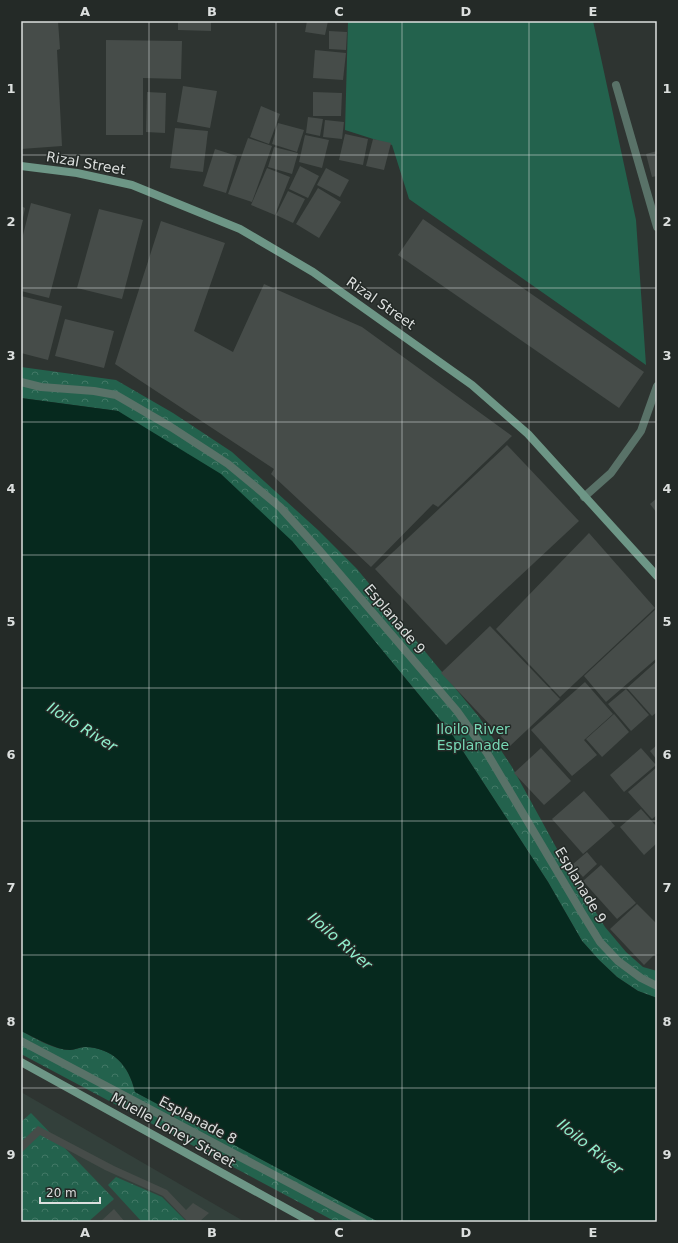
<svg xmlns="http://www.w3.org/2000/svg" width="678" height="1243" viewBox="0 0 678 1243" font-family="'DejaVu Sans',sans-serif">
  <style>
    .built { fill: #33403b }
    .grass { fill: #23624d }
    .park { fill: url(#park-crowns) }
    .water { fill: #06291e }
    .building { fill: #464c49 }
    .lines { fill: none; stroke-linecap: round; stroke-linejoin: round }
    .pedestrian { stroke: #597268; stroke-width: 8 }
    .secondary { stroke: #6d9686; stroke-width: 8 }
    .grid { fill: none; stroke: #dcdfde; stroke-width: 1; stroke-opacity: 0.55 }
    .labels { text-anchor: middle; stroke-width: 3; stroke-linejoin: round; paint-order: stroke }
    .street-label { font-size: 14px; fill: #dcdfde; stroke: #242a27 }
    .park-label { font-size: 14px; fill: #77d8b5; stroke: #242a27 }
    .water-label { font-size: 15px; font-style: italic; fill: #91f1ce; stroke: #242a27 }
    .neatline { fill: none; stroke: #dcdfde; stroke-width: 1.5 }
    .grid-label { font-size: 13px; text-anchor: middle; font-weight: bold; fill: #dcdfde }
  </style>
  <defs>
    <pattern id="park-crowns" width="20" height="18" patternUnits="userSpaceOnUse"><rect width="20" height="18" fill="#23624d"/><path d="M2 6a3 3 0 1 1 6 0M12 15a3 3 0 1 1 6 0" fill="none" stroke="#427866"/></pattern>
  </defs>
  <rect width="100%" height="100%" fill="#2e3431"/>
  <path class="built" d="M 21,1092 L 245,1222 L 21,1222 Z"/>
  <path class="grass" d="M 348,21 L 593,21 L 636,220 L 646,365 L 409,199 L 392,145 L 345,130 Z"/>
  <g class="park">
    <path d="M 21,367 L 116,380 L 173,413 L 232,452 L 318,530 L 357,569 L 479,717 L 512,767 L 562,858 L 605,927 L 626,952 L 643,967 L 657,971 L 657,998 L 638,991 L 617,977 L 599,960 L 582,941 L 548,882 L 453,736 L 292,541 L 118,411 L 21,398 Z"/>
    <path d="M 21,1031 C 35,1038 54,1050 70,1050 C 75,1050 80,1047 85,1047 C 113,1048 129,1065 135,1092 L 379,1222 L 336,1222 L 21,1054 Z"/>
    <path d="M 31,1113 L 114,1199 L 88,1222 L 21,1222 L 21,1122 Z"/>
    <path d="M 116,1177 L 162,1197 L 187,1222 L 142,1222 L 108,1185 Z"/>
  </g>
  <path class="water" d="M 21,398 L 118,411 L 221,474 L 292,541 L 453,736 L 548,882 L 582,941 L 599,960 L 617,977 L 638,991 L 657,998 L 657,1222 L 379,1222 L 135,1092 C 129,1065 113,1048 85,1047 C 79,1047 75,1050 70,1050 C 56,1050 34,1037 21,1031 Z"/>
  <g class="building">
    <path d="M 21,21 L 58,21 L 60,49 L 57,50 L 62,146 L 21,149 Z"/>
    <path d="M 178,21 L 211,21 L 211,31 L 178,30 Z"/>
    <path d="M 307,21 L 328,21 L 325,35 L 305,32 Z"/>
    <path d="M 329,31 L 347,32 L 346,50 L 329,49 Z"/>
    <path d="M 106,40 L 182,41 L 181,79 L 143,78 L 143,135 L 106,135 Z"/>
    <path d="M 315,50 L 346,53 L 343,80 L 313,78 Z"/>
    <path d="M 183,86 L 217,91 L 210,128 L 177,122 Z"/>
    <path d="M 147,92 L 166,93 L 165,133 L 146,132 Z"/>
    <path d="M 313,92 L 342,93 L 341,116 L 313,116 Z"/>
    <path d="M 261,106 L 280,114 L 269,144 L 250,137 Z"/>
    <path d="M 308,117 L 323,119 L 320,136 L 306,133 Z"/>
    <path d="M 325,120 L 344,122 L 342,139 L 323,137 Z"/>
    <path d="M 278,123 L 304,130 L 297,152 L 272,144 Z"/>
    <path d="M 175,128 L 208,131 L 203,172 L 170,168 Z"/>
    <path d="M 345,134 L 368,139 L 363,165 L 339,160 Z"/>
    <path d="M 305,135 L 329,140 L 322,168 L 299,162 Z"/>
    <path d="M 248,138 L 272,146 L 252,202 L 228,194 Z"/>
    <path d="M 373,139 L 391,143 L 384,170 L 366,166 Z"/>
    <path d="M 274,147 L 298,153 L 292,174 L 268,167 Z"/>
    <path d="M 215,149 L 237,156 L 226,193 L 203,186 Z"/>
    <path d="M 657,151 L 657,176 L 652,177 L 646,154 Z"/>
    <path d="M 300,166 L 319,176 L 308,198 L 289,189 Z"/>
    <path d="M 267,168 L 290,177 L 275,215 L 251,205 Z"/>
    <path d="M 326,168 L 349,180 L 340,197 L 317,185 Z"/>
    <path d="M 318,188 L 341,202 L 319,238 L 296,224 Z"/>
    <path d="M 288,191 L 305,199 L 293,223 L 276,215 Z"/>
    <path d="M 31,203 L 71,214 L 49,298 L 21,291 L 21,243 Z"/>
    <path d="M 21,206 L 25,208 L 22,223 L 21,223 Z"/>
    <path d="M 99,209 L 143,220 L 122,299 L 77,288 Z"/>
    <path d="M 423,219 L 644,372 L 619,408 L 398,255 Z"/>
    <path d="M 161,221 L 225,243 L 194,331 L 233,352 L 264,284 L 362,327 L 512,436 L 438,507 L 433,504 L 371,567 L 271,474 L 274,469 L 115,364 Z"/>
    <path d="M 21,296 L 62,306 L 48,360 L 21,353 Z"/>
    <path d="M 65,319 L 114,331 L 104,368 L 55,356 Z"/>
    <path d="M 507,445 L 579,521 L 446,645 L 375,569 Z"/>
    <path d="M 657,498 L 657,513 L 650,504 Z"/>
    <path d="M 589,533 L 655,608 L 560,697 L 496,629 Z"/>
    <path d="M 657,608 L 657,658 L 606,702 L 584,676 Z"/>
    <path d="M 490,626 L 560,699 L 510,746 L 441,673 Z"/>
    <path d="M 657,661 L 657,712 L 652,716 L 627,688 Z"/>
    <path d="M 585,682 L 613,714 L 584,740 L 597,755 L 572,776 L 531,730 Z"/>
    <path d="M 626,689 L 649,715 L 631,731 L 608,704 Z"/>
    <path d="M 614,714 L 629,732 L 602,757 L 586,739 Z"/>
    <path d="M 657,745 L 657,760 L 650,751 Z"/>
    <path d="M 541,748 L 571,781 L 544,805 L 514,773 Z"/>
    <path d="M 641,748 L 656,765 L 624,792 L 610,775 Z"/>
    <path d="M 657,767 L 657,815 L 652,819 L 628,792 Z"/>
    <path d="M 584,791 L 615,826 L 583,854 L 552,819 Z"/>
    <path d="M 641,809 L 657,827 L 657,843 L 644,855 L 620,827 Z"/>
    <path d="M 587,852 L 597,864 L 583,877 L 572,865 Z"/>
    <path d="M 601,865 L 636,903 L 617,919 L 583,881 Z"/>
    <path d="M 637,904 L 657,924 L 657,952 L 644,965 L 610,929 Z"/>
    <path d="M 38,1126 L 114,1166 L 167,1190 L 186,1210 L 193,1203 L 209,1213 L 199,1222 L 188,1222 L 163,1196 L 105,1170 L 40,1135 L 21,1153 L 21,1142 Z"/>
    <path d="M 114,1209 L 125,1222 L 100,1222 Z"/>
  </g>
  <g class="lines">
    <g class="pedestrian">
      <path d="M 616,85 L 657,227"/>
      <path d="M 21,382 L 41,387 L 94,391 L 116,395 L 171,427 L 228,464 L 280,507 L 320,551 L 457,711 L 487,753 L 582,913 L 600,942 L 618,961 L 641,978 L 657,986"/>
      <path d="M 584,497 L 611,473 L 641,431 L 657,386"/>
      <path d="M 21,1041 L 363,1222"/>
    </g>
    <g class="secondary">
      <path d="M 21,166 L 77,173 L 132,185 L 240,229 L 313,272 L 472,385 L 528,434 L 657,576"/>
      <path d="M 21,1062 L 311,1222"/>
    </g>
  </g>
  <path class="grid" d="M 149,21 L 149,1222M 276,21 L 276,1222M 402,21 L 402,1222M 529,21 L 529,1222M 21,155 L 657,155M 21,288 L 657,288M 21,422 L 657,422M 21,555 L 657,555M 21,688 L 657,688M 21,821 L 657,821M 21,955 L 657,955M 21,1088 L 657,1088"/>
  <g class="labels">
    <g class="street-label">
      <text transform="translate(86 163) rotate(10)" y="5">Rizal Street</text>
      <text transform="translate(381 303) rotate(35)" y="5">Rizal Street</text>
      <text transform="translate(395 619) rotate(50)" y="5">Esplanade 9</text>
      <text transform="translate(581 885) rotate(59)" y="5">Esplanade 9</text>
      <text transform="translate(198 1120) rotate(28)" y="5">Esplanade 8</text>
      <text transform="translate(173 1130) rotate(29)" y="5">Muelle Loney Street</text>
    </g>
    <g class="park-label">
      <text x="473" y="734">Iloilo River<tspan x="473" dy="16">Esplanade</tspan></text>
    </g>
    <g class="water-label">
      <text transform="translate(82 727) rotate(32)" y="5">Iloilo River</text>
      <text transform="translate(340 941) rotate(41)" y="5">Iloilo River</text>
      <text transform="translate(590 1147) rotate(39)" y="5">Iloilo River</text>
    </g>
  </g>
  <rect width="678" height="1243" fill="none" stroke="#242a27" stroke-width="44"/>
  <path d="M40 1197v6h60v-6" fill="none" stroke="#dcdfde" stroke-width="2"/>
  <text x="46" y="1197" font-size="12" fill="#dcdfde" stroke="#242a27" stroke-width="3" paint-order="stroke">20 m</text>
  <rect x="22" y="22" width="634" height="1199" class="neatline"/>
  <g class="grid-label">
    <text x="85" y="16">A</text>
    <text x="212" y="16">B</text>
    <text x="339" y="16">C</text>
    <text x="466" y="16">D</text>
    <text x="593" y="16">E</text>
    <text x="11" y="93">1</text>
    <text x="667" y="93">1</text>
    <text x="11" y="226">2</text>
    <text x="667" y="226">2</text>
    <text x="11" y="360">3</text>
    <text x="667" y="360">3</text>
    <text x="11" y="493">4</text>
    <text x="667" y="493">4</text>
    <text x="11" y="626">5</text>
    <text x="667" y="626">5</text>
    <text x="11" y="759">6</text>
    <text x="667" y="759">6</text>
    <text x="11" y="892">7</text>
    <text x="667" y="892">7</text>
    <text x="11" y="1026">8</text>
    <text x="667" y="1026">8</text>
    <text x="11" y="1159">9</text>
    <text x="667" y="1159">9</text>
    <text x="85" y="1237">A</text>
    <text x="212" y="1237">B</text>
    <text x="339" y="1237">C</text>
    <text x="466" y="1237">D</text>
    <text x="593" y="1237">E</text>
  </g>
</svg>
